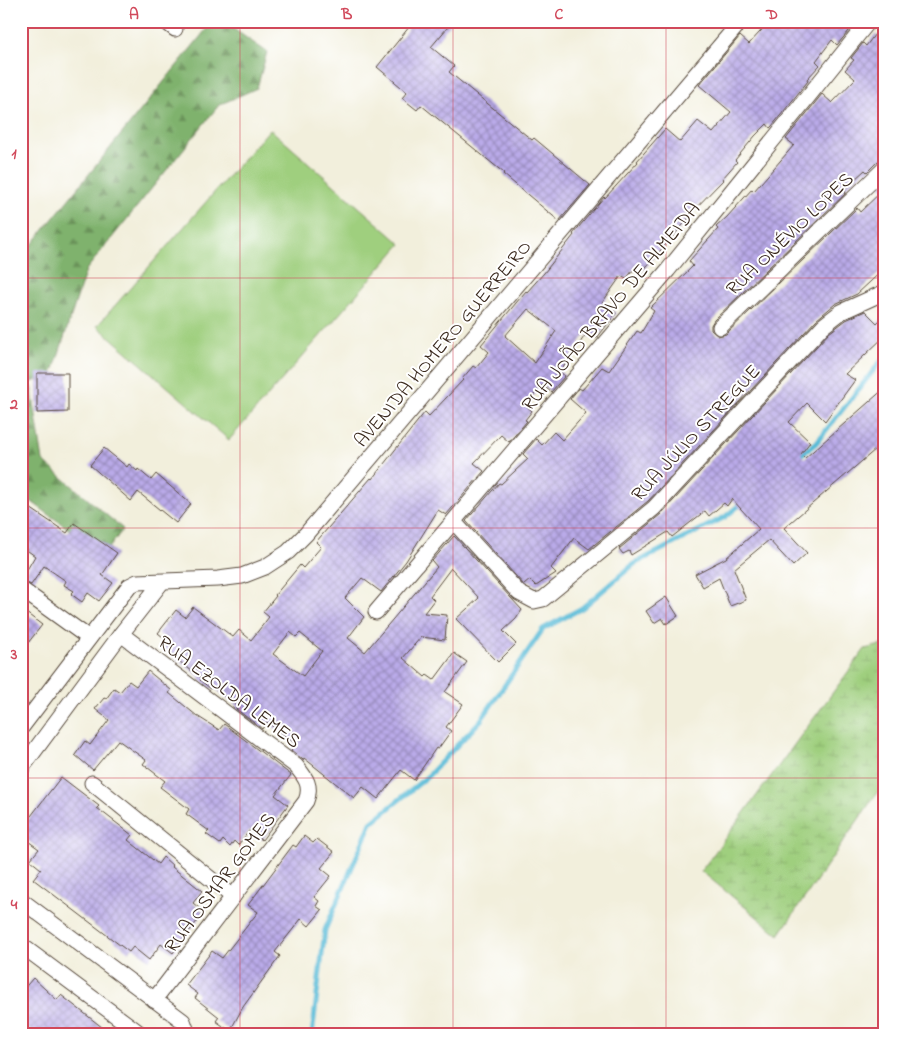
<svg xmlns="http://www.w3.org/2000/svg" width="906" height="1056" viewBox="0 0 906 1056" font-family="'Indie Flower',sans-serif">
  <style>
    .forest { fill: url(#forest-firs); stroke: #5d6e46 }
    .wetland { fill: url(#wetland-marsh); stroke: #6d7c4e }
    .park { fill: #9fcf7e; stroke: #6d7c4e }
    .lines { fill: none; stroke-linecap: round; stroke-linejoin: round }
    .stream { stroke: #59bbd7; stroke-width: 5 }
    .building { fill: url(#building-cross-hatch); fill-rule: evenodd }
    .street-casing { stroke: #56483a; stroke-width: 17 }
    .street { stroke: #fff; stroke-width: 15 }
    .grid { fill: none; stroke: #d1495b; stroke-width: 1; stroke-opacity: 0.55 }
    .labels { text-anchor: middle; stroke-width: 4; stroke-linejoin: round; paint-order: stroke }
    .street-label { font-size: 20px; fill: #3b2a1e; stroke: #fff }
    .neatline { fill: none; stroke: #d1495b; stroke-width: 2 }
    .grid-label { font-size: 16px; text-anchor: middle; font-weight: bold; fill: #d1495b }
  </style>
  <defs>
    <pattern id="forest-firs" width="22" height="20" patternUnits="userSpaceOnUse" patternTransform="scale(1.25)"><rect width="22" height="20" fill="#7fb26d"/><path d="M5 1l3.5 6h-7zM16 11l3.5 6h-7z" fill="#699159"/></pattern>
    <pattern id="wetland-marsh" width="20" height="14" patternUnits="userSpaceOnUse" patternTransform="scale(1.25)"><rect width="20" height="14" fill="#9fcf7e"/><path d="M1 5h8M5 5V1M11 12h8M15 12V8" fill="none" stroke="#8ab26c"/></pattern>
    <pattern id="building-cross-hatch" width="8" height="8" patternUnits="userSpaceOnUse" patternTransform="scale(1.25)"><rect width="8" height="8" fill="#baaae9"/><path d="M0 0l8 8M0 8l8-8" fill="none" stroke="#988bbc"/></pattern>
  </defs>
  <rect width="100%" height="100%" fill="#fff"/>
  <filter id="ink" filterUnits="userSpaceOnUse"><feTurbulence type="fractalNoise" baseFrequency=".02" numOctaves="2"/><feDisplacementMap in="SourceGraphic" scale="10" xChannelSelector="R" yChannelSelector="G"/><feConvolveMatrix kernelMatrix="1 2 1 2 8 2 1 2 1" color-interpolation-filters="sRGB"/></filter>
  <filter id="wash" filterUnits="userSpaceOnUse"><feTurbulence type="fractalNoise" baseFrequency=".0096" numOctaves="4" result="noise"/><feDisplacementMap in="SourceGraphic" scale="20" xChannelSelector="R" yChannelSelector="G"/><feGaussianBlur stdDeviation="1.12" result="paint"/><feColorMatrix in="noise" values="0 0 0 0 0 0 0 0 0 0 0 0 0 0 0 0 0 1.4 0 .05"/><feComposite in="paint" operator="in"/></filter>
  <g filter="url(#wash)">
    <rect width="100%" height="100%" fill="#f2efdc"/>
    <path class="forest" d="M 213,21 L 222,21 L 267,52 L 257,88 L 219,105 L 86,270 L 53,372 L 31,383 L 43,461 L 123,529 L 104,555 L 21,494 L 21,258 Z"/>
    <path class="wetland" d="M 885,644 L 885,781 L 779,935 L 701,871 L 865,649 Z"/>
    <path class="park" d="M 270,129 L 401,244 L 229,440 L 97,326 Z"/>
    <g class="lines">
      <g class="stream">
        <path d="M 797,458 L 816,443 L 885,356"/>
        <path d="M 312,1035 L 325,930 L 371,823 L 428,776 L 481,720 L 543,629 L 582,608 L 634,564 L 725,517 L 742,503"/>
      </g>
    </g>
    <g id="blocks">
      <g class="building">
        <path d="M 414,21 L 453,21 L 431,47 L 454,66 L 449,72 L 532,140 L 534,138 L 590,185 L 559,221 L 503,174 L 504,173 L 421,105 L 417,110 L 402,98 L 407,92 L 377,67 Z"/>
        <path d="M 770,21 L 839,21 L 849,31 L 837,45 L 832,40 L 816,61 L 820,65 L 807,79 L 808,81 L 772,126 L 770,128 L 767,124 L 755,136 L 735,160 L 737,162 L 722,179 L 723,180 L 687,217 L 689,218 L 640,274 L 634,269 L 626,279 L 621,276 L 602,303 L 616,313 L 597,338 L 592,338 L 586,334 L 560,372 L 565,376 L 551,392 L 542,385 L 526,405 L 532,411 L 525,420 L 527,421 L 509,442 L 501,435 L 474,463 L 484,471 L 446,515 L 438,510 L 406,561 L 381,592 L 362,578 L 345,598 L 364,617 L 348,638 L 365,652 L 437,567 L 432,561 L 454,536 L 522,610 L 516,619 L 503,631 L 516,644 L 498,662 L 456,619 L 479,598 L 451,568 L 430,596 L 434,600 L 424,613 L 447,615 L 445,640 L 421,637 L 403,658 L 425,677 L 427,675 L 434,680 L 454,653 L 467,662 L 445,692 L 463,704 L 446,727 L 451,731 L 438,749 L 436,748 L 414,780 L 401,770 L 378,799 L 363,787 L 354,798 L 304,758 L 303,760 L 291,750 L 296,744 L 267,722 L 262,729 L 236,709 L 237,706 L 213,687 L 211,689 L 200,680 L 201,678 L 162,648 L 168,641 L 158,633 L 176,610 L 185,617 L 193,607 L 233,637 L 239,630 L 251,640 L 269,617 L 263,612 L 276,596 L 275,595 L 300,565 L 303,568 L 321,547 L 316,542 L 371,478 L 372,479 L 425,412 L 429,416 L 463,380 L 462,379 L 473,366 L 476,368 L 489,352 L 481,345 L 526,291 L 527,292 L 544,273 L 574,235 L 573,234 L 604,197 L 605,198 L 638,162 L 637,161 L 665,129 L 680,142 L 698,121 L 713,133 L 731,112 L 699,85 L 740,36 L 749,44 ZM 528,309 L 556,331 L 535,363 L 505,336 ZM 290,632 L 296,637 L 300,633 L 322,651 L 303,676 L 273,654 Z"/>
        <path d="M 875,34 L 885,43 L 885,159 L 878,161 L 867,172 L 865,170 L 844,189 L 846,193 L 714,320 L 711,325 L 711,330 L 718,336 L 726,334 L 857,208 L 860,212 L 884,189 L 880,185 L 885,181 L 885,268 L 857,294 L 835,304 L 816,320 L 648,501 L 589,549 L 574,538 L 551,568 L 556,573 L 536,586 L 530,580 L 524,585 L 466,521 L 499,483 L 501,484 L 528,459 L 523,454 L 536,439 L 542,445 L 554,432 L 562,440 L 586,413 L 570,399 L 579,388 L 582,390 L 602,367 L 609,371 L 637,331 L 641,333 L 654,311 L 650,308 L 693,266 L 689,261 L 718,229 L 716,227 L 727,217 L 752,189 L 754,191 L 794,145 L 786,139 L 822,94 L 832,103 L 855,79 L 845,70 L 854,60 L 851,58 L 863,43 L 866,46 Z"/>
        <path d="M 865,311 L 877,323 L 885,315 L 885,336 L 845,374 L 855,380 L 825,421 L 807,403 L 789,422 L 810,442 L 801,454 L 805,458 L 885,388 L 885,459 L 876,449 L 784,528 L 807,553 L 793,566 L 769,540 L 734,569 L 746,600 L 730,606 L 719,578 L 703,587 L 695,574 L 726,558 L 759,529 L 732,499 L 727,506 L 724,503 L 709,516 L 705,511 L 672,537 L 668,532 L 631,555 L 629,551 L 623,554 L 619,549 L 661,514 L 829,333 L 846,320 Z"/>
        <path d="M 37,373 L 68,373 L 68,412 L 37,413 Z"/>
        <path d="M 104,448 L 127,467 L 129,464 L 137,471 L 138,469 L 151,480 L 156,474 L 191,504 L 176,523 L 138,492 L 131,501 L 90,465 Z"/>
        <path d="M 21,502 L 67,533 L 74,523 L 117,553 L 102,575 L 113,583 L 99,601 L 88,593 L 82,602 L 71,594 L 74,591 L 64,585 L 66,581 L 44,566 L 31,585 L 21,580 L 35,556 L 21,546 Z"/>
        <path d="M 666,597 L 678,616 L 666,624 L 662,618 L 654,623 L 646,611 Z"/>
        <path d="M 21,609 L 42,625 L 21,652 Z"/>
        <path d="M 148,671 L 171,690 L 169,693 L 197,716 L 219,730 L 224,724 L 291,775 L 275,795 L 288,805 L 262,840 L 250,830 L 238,845 L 234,841 L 230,847 L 223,840 L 220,844 L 206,834 L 209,831 L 186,814 L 189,809 L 160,787 L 165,781 L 143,764 L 146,760 L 118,740 L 93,770 L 75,755 L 85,741 L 90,745 L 109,720 L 95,709 L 104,698 L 106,699 L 114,688 L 120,692 L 129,681 L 136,686 Z"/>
        <path d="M 61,777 L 99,806 L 97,808 L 132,835 L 128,840 L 158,864 L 163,857 L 173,866 L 172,867 L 202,891 L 193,903 L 204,912 L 173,953 L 161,944 L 149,960 L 133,947 L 129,952 L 33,879 L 41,869 L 30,860 L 39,849 L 21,836 L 21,829 Z"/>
        <path d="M 304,836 L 313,843 L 317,839 L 334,852 L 321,868 L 331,876 L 314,897 L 319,901 L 316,906 L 322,910 L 309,926 L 301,919 L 275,952 L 280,956 L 243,1007 L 230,1031 L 216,1021 L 219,1017 L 195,998 L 198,994 L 186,985 L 212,951 L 222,958 L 258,912 L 248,905 L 293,845 L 296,847 Z"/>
        <path d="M 33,978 L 57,1000 L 61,995 L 112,1035 L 36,1035 L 21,1023 L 21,992 Z"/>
      </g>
    </g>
  </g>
  <g filter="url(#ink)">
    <use href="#blocks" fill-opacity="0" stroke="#56483a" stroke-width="1"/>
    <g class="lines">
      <defs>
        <g id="street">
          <path d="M 165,21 L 175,29"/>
          <path d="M 720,327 L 885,168"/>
          <path d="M 454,522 L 519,593 L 534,601 L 543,599 L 654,508 L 823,326 L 841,312 L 885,292"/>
          <path d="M 21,589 L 89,638"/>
          <path d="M 376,612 L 668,270 L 869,21"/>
          <path d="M 121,634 L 296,766 C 306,778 312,786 306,801 L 154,1000"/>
          <path d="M 21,728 L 129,586 L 137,582 L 218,579 L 242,576 L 265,567 L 288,552 L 306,534 L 741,21"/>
          <path d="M 21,769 L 121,634 L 161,583"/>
          <path d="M 92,783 L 233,897"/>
          <path d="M 21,900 L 183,1021 L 186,1029 L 184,1035"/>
          <path d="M 21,945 L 142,1035"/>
        </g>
      </defs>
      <use href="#street" class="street-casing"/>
      <use href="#street" class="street"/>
    </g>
  </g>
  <path class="grid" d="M 240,21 L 240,1035M 453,21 L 453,1035M 666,21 L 666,1035M 21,278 L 885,278M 21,528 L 885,528M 21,778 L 885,778"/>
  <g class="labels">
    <g class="street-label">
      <text transform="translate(789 233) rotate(-44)" y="7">RUA ONÉVIO LOPES</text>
      <text transform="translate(610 306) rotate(-50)" y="7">RUA JOÃO BRAVO DE ALMEIDA</text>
      <text transform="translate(442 343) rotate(-50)" y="7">AVENIDA HOMERO GUERREIRO</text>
      <text transform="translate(695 432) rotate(-47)" y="7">RUA JÚLIO STREGUE</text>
      <text transform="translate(230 691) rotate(37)" y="7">RUA EZOLDA LEMES</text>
      <text transform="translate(219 882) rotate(-53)" y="7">RUA OSMAR GOMES</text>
    </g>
  </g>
  <rect width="906" height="1056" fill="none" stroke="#fff" stroke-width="55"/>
  <rect x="28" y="28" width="850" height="1000" class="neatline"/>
  <g class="grid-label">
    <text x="134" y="19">A</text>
    <text x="347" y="19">B</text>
    <text x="559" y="19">C</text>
    <text x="772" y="19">D</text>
    <text x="14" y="158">1</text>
    <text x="14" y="409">2</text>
    <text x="14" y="659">3</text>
    <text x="14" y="909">4</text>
  </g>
</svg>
